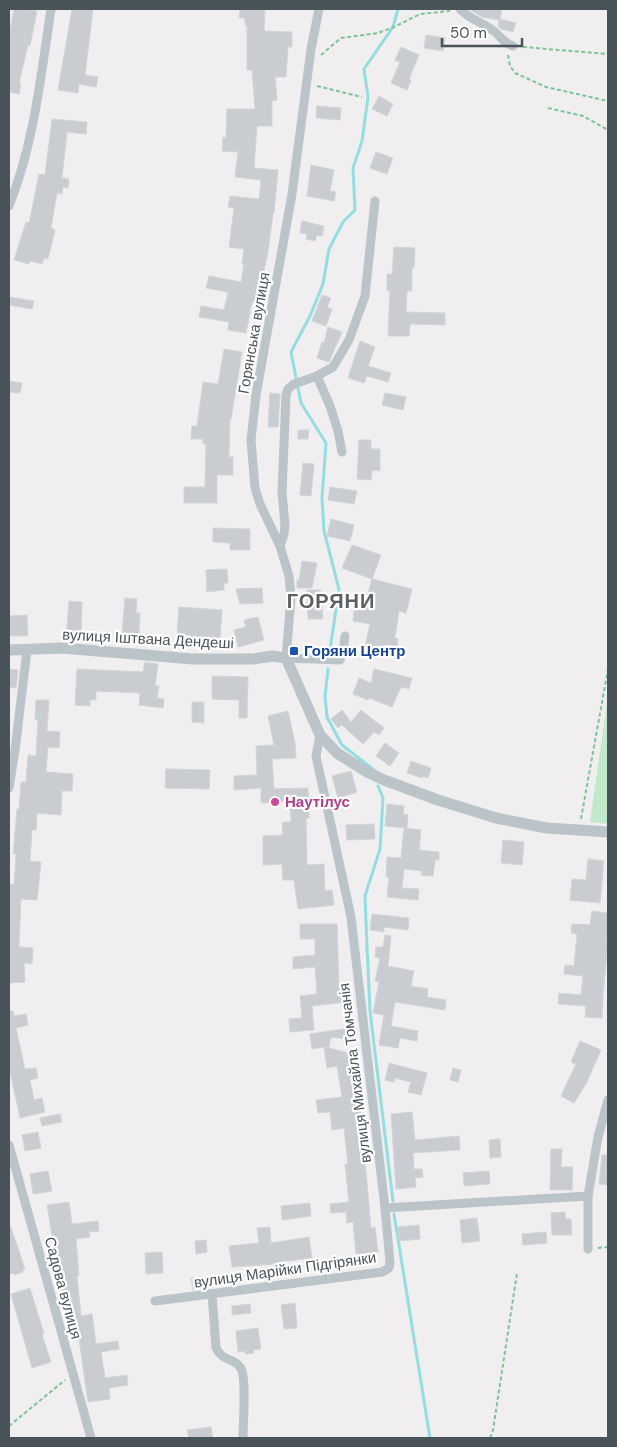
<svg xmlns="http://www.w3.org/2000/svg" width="617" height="1447" viewBox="0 0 617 1447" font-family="'DM Sans',sans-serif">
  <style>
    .green { fill: #c0eaca }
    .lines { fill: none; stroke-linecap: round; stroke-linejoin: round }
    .stream { stroke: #91dee3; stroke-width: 3 }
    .building { fill: #c9ccd0; stroke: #d2d5d9 }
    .path { stroke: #7cc595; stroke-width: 2; stroke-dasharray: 4 2.5; stroke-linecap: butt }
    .minor { stroke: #bbc4c9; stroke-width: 9 }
    .tertiary { stroke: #bbc4c9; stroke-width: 11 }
    .transit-dot { fill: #1a4fb4; stroke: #fff; stroke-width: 2 }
    .hotel-dot { fill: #d1479c; stroke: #fff; stroke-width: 2 }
    .labels { text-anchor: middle; stroke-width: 4.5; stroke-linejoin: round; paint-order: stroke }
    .street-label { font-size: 15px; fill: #485459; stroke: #fff }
    .transit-label { font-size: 15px; font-weight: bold; fill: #164399; stroke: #fff; text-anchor: start }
    .hotel-label { font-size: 15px; font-weight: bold; fill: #b23c85; stroke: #fff; text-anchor: start }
    .district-label { font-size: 20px; font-weight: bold; letter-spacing: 1px; fill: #5b5f62; stroke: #fff }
  </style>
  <rect width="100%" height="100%" fill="#f0eeee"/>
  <path class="green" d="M 608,695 L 608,824 L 590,822 Z"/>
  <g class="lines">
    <g class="stream">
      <path d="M 329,657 L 339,589 L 324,531 L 322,498 L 326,443 L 301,403 L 291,352 L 310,316 L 323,284 L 329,249 L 343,222 L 355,210 L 353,168 L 362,141 L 368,97 L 364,69 L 393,27 L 398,9"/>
      <path d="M 328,669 L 325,696 L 327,717 L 342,745 L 374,770"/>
      <path d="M 378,786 L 383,798 L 380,849 L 365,896 L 367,947 L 370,1011 L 393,1201"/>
      <path d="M 394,1214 L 430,1438"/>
    </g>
  </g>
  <g class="building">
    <path d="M 14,9 L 37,11 L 30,46 L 28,45 L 19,83 L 21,84 L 19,94 L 9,92 L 9,36 Z"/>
    <path d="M 72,9 L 93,9 L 85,75 L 98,77 L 96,87 L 79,84 L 78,93 L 58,90 Z"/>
    <path d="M 240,9 L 265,9 L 264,31 L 292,32 L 292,47 L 288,47 L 286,77 L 275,77 L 277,100 L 272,101 L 272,126 L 257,126 L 254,168 L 278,170 L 274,213 L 273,213 L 268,252 L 263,275 L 260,274 L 255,302 L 252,302 L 246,333 L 228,330 L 229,322 L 199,317 L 201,306 L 224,310 L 228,292 L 206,288 L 209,276 L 241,282 L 244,264 L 242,264 L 244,249 L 229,247 L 234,208 L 228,207 L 230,196 L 259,199 L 261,180 L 235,177 L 238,152 L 222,151 L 223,137 L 226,138 L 227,109 L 255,109 L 252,70 L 247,70 L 247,25 L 245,25 L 245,18 L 239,18 Z"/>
    <path d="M 469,9 L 502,9 L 500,19 L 516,23 L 513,32 L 501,29 L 498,26 L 499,20 L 482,17 Z"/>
    <path d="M 426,35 L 445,38 L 443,51 L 424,48 Z"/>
    <path d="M 401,47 L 419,55 L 409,79 L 411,80 L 407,90 L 391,83 L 400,62 L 395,60 Z"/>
    <path d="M 379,96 L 393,104 L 387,116 L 372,109 Z"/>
    <path d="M 317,106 L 341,108 L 340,120 L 316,118 Z"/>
    <path d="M 52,119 L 87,122 L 86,134 L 67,132 L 62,178 L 69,179 L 68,188 L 63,187 L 62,194 L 57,193 L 51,228 L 55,230 L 48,259 L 44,258 L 42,264 L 30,261 L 29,264 L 14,260 L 26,222 L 29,223 L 39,174 L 45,175 Z"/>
    <path d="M 376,152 L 393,158 L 387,174 L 370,168 Z"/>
    <path d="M 311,165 L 334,170 L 330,191 L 336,192 L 334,201 L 307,196 Z"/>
    <path d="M 302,221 L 324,226 L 322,236 L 317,235 L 315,241 L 306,239 L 307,234 L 300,233 Z"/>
    <path d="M 394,247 L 415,248 L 414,268 L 412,268 L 412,291 L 407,291 L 406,312 L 445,313 L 445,325 L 410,324 L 409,336 L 388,336 L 390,291 L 387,291 L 387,274 L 392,274 Z"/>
    <path d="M 322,295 L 331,298 L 327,307 L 332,309 L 326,326 L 312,321 Z"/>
    <path d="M 9,297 L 34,301 L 32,309 L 9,305 Z"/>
    <path d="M 328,327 L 342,332 L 329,362 L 317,358 L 322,342 L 324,343 Z"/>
    <path d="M 360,341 L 375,347 L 368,366 L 391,373 L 388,382 L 367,376 L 364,383 L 348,378 Z"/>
    <path d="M 224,349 L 242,352 L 231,419 L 230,419 L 229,457 L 233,457 L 233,475 L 217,475 L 217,503 L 184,503 L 184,487 L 205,487 L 206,444 L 203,444 L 203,439 L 191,439 L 192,426 L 197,426 L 203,382 L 218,384 Z"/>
    <path d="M 9,381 L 22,383 L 20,393 L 9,392 Z"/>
    <path d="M 270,393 L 280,394 L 278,427 L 268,427 Z"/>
    <path d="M 385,393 L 406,397 L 403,410 L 382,405 Z"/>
    <path d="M 298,430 L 309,430 L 308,439 L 298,439 Z"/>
    <path d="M 359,440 L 371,440 L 371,449 L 380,449 L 380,471 L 372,470 L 371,480 L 357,479 Z"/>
    <path d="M 303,463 L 314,464 L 311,496 L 300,495 Z"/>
    <path d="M 330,487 L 357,491 L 354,504 L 328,500 Z"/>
    <path d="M 331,519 L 354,525 L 350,541 L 327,536 Z"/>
    <path d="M 213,528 L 250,529 L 250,550 L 230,550 L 230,543 L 213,542 Z"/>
    <path d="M 352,545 L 381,555 L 372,579 L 342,568 Z"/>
    <path d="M 302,561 L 317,563 L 312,588 L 297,588 L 297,580 L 299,580 Z"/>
    <path d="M 227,569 L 228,583 L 224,583 L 224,590 L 207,592 L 206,570 Z"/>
    <path d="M 372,579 L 412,589 L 406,613 L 399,611 L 395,638 L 398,639 L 397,647 L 385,644 L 383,654 L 364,650 L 370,624 L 353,621 L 355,603 L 365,604 Z"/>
    <path d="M 262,588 L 263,603 L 240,604 L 236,589 Z"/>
    <path d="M 307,590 L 321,590 L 323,619 L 308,619 Z"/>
    <path d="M 125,598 L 137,599 L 136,613 L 140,613 L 139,634 L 122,633 Z"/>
    <path d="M 69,601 L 82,602 L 81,642 L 66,641 Z"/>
    <path d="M 179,607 L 222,610 L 220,638 L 203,636 L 202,641 L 190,640 L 190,635 L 177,634 Z"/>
    <path d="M 27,615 L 28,636 L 9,636 L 9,616 Z"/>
    <path d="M 258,617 L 264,640 L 238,647 L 234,630 L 246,627 L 244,620 Z"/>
    <path d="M 145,662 L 158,664 L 155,686 L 159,686 L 157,698 L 164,699 L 163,708 L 139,705 L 140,693 L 96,691 L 96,700 L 90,700 L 90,706 L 75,705 L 77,669 L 143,672 Z"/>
    <path d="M 9,669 L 18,670 L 16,688 L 9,687 Z"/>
    <path d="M 374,669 L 412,678 L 409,689 L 401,687 L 392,707 L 369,698 L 368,700 L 353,694 L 359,678 L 371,683 Z"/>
    <path d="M 212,676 L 248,677 L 247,718 L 239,718 L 239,700 L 212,699 Z"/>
    <path d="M 36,700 L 49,700 L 47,731 L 60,732 L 59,748 L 48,747 L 46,772 L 73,774 L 72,791 L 62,791 L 61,815 L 37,813 L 36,830 L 32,830 L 30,861 L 41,862 L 37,900 L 21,899 L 19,947 L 33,948 L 32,964 L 24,963 L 25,982 L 9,983 L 9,884 L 14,885 L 16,857 L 16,854 L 13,854 L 17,809 L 19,809 L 21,782 L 26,782 L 28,755 L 36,756 L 38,720 L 35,720 Z"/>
    <path d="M 192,702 L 204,702 L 204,723 L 192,722 Z"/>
    <path d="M 342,710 L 351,722 L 361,710 L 384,728 L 379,735 L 374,732 L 363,744 L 342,725 L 338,728 L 331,719 Z"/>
    <path d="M 288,711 L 295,743 L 296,758 L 272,759 L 274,789 L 308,788 L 309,818 L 306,818 L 307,865 L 324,864 L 325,891 L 332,890 L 334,905 L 298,909 L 294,880 L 283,880 L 282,864 L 263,865 L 263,836 L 283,835 L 282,822 L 291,822 L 290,801 L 261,803 L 261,788 L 234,790 L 234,776 L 257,775 L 256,746 L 274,745 L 268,716 Z"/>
    <path d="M 385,743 L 399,753 L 390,766 L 376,756 Z"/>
    <path d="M 411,761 L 431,768 L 428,778 L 423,776 L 422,778 L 407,773 Z"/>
    <path d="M 166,769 L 210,770 L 209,789 L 165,788 Z"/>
    <path d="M 351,771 L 357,792 L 338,798 L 332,776 Z"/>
    <path d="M 387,804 L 404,806 L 403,814 L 408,815 L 407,828 L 385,826 Z"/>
    <path d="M 374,824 L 375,839 L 347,840 L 346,825 Z"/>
    <path d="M 404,828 L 421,830 L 419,850 L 439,852 L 439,860 L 435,860 L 433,876 L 421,875 L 422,871 L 404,869 L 402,888 L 419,889 L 418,900 L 387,897 L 389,877 L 386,877 L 387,857 L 401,858 Z"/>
    <path d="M 503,840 L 524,842 L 522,865 L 501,863 Z"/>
    <path d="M 588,859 L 604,861 L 600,903 L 570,900 L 572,879 L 586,880 Z"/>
    <path d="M 592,911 L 608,913 L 607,940 L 608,941 L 603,996 L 602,1018 L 585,1017 L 586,1006 L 558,1004 L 559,993 L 581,995 L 583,976 L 564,974 L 565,965 L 574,966 L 577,934 L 571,933 L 572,924 L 590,925 Z"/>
    <path d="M 372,914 L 409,918 L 408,930 L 384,927 L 384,932 L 370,930 Z"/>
    <path d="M 300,924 L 337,924 L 339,987 L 344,987 L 346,1002 L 312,1006 L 314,1030 L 290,1032 L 289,1019 L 302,1018 L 300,996 L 317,994 L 315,967 L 293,969 L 293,957 L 315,955 L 315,939 L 300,939 Z"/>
    <path d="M 385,935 L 391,936 L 388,966 L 414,971 L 411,986 L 428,989 L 427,997 L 446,1000 L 445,1010 L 395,1002 L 391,1026 L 418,1031 L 417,1041 L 400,1038 L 398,1048 L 379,1045 L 384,1015 L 373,1013 L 379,982 L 375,981 L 380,958 L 375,957 L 376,947 L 383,947 Z"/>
    <path d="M 9,1011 L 13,1011 L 14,1016 L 26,1014 L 28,1025 L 16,1028 L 25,1069 L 36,1068 L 38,1078 L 30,1080 L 34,1100 L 42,1098 L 45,1112 L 20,1118 L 9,1066 Z"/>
    <path d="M 350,1028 L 352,1040 L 331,1037 L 329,1047 L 326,1047 L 348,1053 L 351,1073 L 356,1072 L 361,1114 L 362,1113 L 364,1126 L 362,1126 L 371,1228 L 375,1227 L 378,1252 L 356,1254 L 353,1222 L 347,1223 L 346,1212 L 331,1213 L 330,1204 L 349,1202 L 345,1164 L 348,1164 L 344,1128 L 332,1130 L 330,1112 L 318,1113 L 316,1100 L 342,1097 L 337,1066 L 327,1068 L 324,1047 L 312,1049 L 310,1034 Z"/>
    <path d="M 580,1041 L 601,1050 L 587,1082 L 574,1103 L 561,1096 L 576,1064 L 571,1062 Z"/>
    <path d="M 389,1063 L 427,1073 L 421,1095 L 408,1092 L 411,1082 L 395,1078 L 394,1082 L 385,1080 Z"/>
    <path d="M 453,1068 L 461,1070 L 458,1082 L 450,1080 Z"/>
    <path d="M 412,1112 L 415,1140 L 459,1136 L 460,1150 L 413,1153 L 414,1169 L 422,1169 L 423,1177 L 415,1178 L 416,1187 L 396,1189 L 391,1114 Z"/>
    <path d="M 60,1114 L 62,1122 L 42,1126 L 40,1118 Z"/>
    <path d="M 38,1132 L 41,1148 L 25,1151 L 22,1135 Z"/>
    <path d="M 500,1139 L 501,1157 L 490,1158 L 489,1140 Z"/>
    <path d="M 551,1149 L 562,1149 L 561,1167 L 573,1167 L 572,1190 L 550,1190 Z"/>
    <path d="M 602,1155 L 608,1155 L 608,1185 L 599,1184 Z"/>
    <path d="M 48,1171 L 52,1191 L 33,1194 L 30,1174 Z"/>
    <path d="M 489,1171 L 490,1184 L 464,1186 L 463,1173 Z"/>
    <path d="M 69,1202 L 72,1224 L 98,1221 L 99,1231 L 89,1232 L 90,1237 L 76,1239 L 79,1276 L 77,1276 L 81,1316 L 92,1314 L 96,1344 L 118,1341 L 119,1349 L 101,1352 L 105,1378 L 127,1375 L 128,1385 L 109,1388 L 110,1399 L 88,1402 L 79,1339 L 75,1339 L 71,1304 L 63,1304 L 61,1278 L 59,1279 L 47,1205 Z"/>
    <path d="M 310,1203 L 311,1216 L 282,1220 L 281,1206 Z"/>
    <path d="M 565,1212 L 566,1219 L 571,1219 L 572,1235 L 552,1235 L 551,1213 Z"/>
    <path d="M 477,1218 L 480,1241 L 462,1243 L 460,1220 Z"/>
    <path d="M 9,1225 L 10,1225 L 25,1269 L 23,1269 L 23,1272 L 14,1275 L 14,1273 L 9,1274 Z"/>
    <path d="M 419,1225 L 420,1239 L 399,1241 L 398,1227 Z"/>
    <path d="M 270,1227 L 271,1243 L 309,1237 L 312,1258 L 279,1262 L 279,1264 L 232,1267 L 229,1246 L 259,1243 L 257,1228 Z"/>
    <path d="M 546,1232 L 547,1243 L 523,1245 L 522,1234 Z"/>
    <path d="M 206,1240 L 207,1252 L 196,1254 L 195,1241 Z"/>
    <path d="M 162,1252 L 163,1273 L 146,1274 L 145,1253 Z"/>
    <path d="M 204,1277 L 205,1288 L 193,1290 L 191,1278 Z"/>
    <path d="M 30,1288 L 44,1334 L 42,1335 L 51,1362 L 32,1368 L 11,1294 Z"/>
    <path d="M 295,1303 L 297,1328 L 284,1329 L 281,1305 Z"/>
    <path d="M 250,1304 L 251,1313 L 232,1315 L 232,1306 Z"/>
    <path d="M 258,1328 L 261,1349 L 253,1350 L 254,1353 L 245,1354 L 245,1351 L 238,1352 L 236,1331 Z"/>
    <path d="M 211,1427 L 213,1438 L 189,1438 L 187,1430 Z"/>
  </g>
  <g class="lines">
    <g class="path">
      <path d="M 523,47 L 608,54"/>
      <path d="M 321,55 L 341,38 L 378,33 L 394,27 L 420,14 L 450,11"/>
      <path d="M 508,55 L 510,66 L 515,73 L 546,87 L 608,101"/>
      <path d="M 317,86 L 362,97"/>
      <path d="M 548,108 L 583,116 L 608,130"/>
      <path d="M 581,819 L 608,669"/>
      <path d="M 598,1248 L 608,1247"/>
      <path d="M 9,1426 L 65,1380"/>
      <path d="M 490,1438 L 493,1430 L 517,1273"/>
    </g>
    <g class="minor">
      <path d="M 319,9 L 311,49 L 292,194 L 256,395 L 251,440 L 255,488 L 260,504 L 280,546 L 289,576 L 291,597 L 286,658 L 340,660 L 343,652 L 345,636"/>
      <path d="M 460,9 C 469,19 480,21 491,29 C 501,35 501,42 513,46"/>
      <path d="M 9,206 C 34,144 41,75 51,9"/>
      <path d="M 317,376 L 330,406 L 338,431 L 342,452"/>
      <path d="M 280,546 L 284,534 L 285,525 L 282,492 L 286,395 L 288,389 L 294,384 L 317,376 L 333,367 L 349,340 L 365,296 L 375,201"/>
      <path d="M 320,735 L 316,756 L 351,917 L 385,1208 L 588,1196"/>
      <path d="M 9,788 L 15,750 L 27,650"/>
      <path d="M 9,1145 L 91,1438"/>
      <path d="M 588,1249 L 588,1196 L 598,1137 L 608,1100"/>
      <path d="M 212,1294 L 216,1348 C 223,1362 233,1357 240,1367 C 247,1374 243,1425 243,1438"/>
      <path d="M 155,1301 L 382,1272 L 389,1268 L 390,1262 L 385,1208"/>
    </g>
    <path class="tertiary" d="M 9,650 L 62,648 L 193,659 L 253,659 L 272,656 L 286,658 L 320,735 L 337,753 L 367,772 L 384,780 L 438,800 L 496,818 L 547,828 L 608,832"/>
  </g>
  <rect class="transit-dot" x="289" y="646" width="10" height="10" rx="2.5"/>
  <circle class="hotel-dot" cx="275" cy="802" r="5"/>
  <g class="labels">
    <g class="street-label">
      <text transform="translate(254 333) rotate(-80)" y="5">Горянська вулиця</text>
      <text transform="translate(148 639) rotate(3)" y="5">вулиця Іштвана Дендеші</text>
      <text transform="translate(355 1073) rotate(-97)" y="5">вулиця Михайла Томчанія</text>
      <text transform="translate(285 1270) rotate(-8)" y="5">вулиця Марійки Підгірянки</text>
      <text transform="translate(63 1288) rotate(75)" y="5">Садова вулиця</text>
    </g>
    <g class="transit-label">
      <text x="304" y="656">Горяни Центр</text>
    </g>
    <g class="hotel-label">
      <text x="285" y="807">Наутілус</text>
    </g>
    <g class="district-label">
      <text x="331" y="608">ГОРЯНИ</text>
    </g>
  </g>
  <rect width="617" height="1447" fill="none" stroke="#485459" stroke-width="20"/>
  <path d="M442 38v8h80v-8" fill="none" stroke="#485459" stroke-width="2.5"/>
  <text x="450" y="38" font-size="15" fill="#485459" stroke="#ffffff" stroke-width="4" paint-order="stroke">50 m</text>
</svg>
